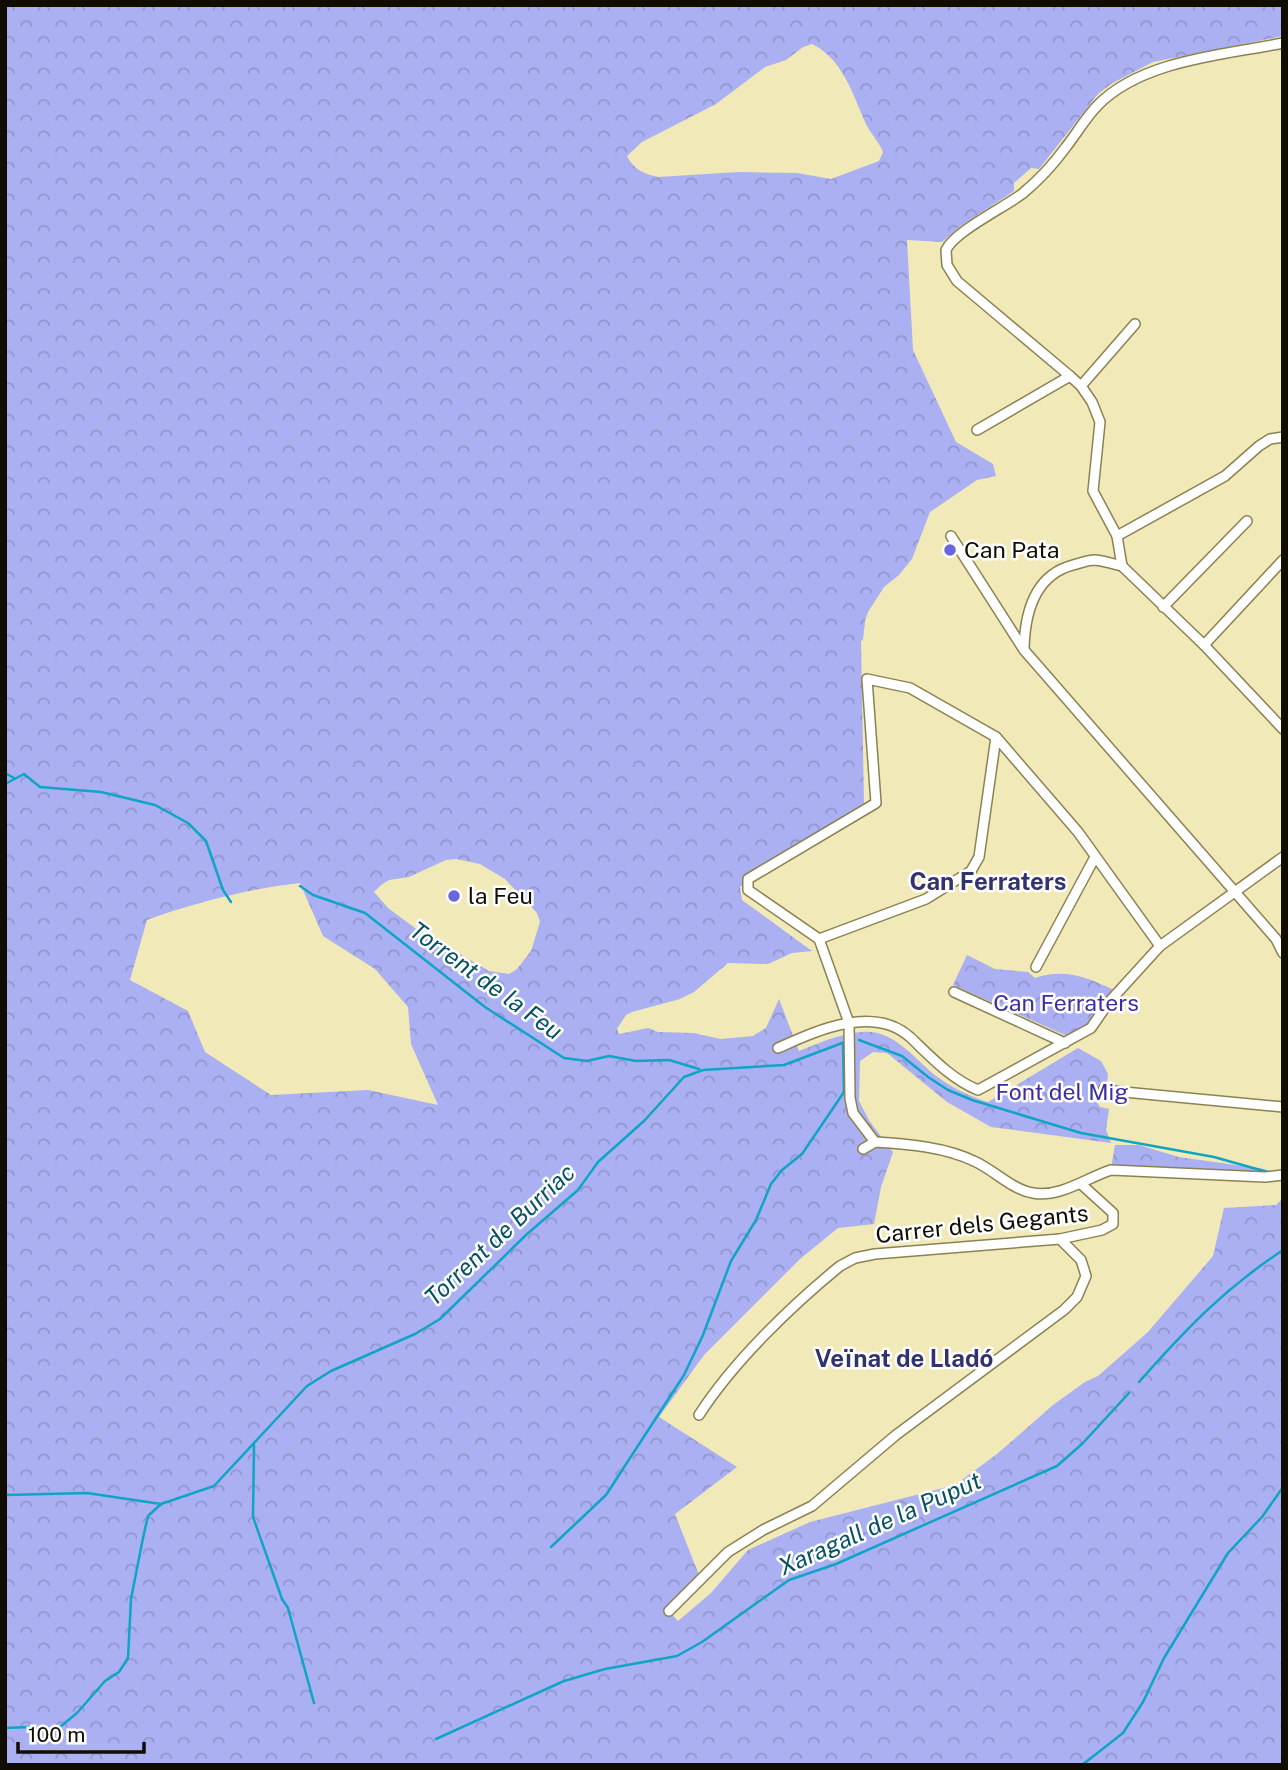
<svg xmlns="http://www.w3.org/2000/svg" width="1288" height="1770" viewBox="0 0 1288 1770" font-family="'Public Sans',sans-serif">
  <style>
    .forest { fill: url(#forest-crowns); fill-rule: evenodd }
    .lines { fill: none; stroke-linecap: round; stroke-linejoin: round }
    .stream { stroke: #10a4c5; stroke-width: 2.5 }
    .minor-casing { stroke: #8a8253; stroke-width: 12 }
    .minor { stroke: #fff; stroke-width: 9 }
    .poi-dot { fill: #6865df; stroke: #fff; stroke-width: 2.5 }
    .labels { text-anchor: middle; stroke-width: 5; stroke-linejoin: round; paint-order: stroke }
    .poi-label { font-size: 23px; fill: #100d00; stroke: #fff; text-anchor: start }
    .park-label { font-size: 23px; fill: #3b2da2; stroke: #fff }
    .street-label { font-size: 23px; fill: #100d00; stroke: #fff }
    .neighbourhood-label { font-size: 24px; font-weight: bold; fill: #32326e; stroke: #fff }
    .water-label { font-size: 24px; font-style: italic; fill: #065163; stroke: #fff }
  </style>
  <defs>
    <pattern id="forest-crowns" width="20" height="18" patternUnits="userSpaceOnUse" patternTransform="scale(1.75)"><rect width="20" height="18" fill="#aab0f2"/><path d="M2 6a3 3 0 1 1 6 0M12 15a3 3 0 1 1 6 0" fill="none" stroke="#9196ce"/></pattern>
  </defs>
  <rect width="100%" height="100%" fill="#f1e9b7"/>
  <g class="forest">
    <path d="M 5,5 L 1283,5 L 1283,36 L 1153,62 L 1111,84 L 1098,94 L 1039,169 L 1031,168 L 1014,183 L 1014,191 L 959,227 L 942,242 L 907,240 L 913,350 L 956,442 L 993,464 L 996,476 L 977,480 L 930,512 L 912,559 L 899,575 L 884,587 L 868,612 L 865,621 L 863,640 L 861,641 L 864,803 L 750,873 L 751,880 L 740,887 L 742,900 L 812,951 L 792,953 L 768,964 L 728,963 L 694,992 L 680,999 L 632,1012 L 626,1015 L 617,1029 L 619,1034 L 648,1028 L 658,1032 L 693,1033 L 721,1039 L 753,1036 L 766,1028 L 779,999 L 799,1051 C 819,1043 839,1034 861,1032 C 895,1028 915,1061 939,1078 C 953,1088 971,1097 988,1102 L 1078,1048 L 1101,1061 L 1108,1074 L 1107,1083 L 1097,1087 L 1094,1097 L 1100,1107 L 1109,1109 L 1106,1130 L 1111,1143 L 991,1127 L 947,1102 L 887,1053 L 873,1052 L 860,1061 L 859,1101 L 870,1122 L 893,1152 L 881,1187 L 874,1224 L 838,1228 L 800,1259 L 704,1355 L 659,1417 L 737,1467 L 675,1514 L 699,1575 L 669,1611 L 678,1621 L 711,1593 L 748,1550 L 810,1522 L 955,1485 L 997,1454 L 1053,1405 L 1085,1382 L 1098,1376 L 1148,1332 L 1213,1256 L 1224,1208 L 1276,1205 L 1283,1198 L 1283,1765 L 5,1765 ZM 812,44 C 843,59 853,95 866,124 C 871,134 879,142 883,152 L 879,161 L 831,179 L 797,173 L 738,172 L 658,177 C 644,174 633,169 627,156 L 642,142 L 716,104 L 765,67 L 786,60 L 803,47 ZM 456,859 L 480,864 L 505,879 L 537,913 L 540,922 L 531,951 L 517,969 L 509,974 L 489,971 L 415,928 L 388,908 L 374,892 L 381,885 L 389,880 L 409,877 L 446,860 ZM 300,883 L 323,936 L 375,969 L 408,1007 L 411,1044 L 438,1105 L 368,1090 L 271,1095 L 205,1052 L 188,1011 L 130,980 L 147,920 C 196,902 248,889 300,883 Z"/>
    <path d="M 967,955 L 995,969 L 1028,972 L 1035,978 C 1064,968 1087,977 1114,990 L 1087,1024 L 1067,1036 L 953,985 Z"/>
    <path d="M 1115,1145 L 1139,1145 L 1179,1157 L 1264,1169 L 1275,1173 L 1111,1168 Z"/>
  </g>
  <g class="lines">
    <g class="stream">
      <path d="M 5,773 L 14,778"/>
      <path d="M 5,784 L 24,774 L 40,787 L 101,792 L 155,805 L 188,823 L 206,841 L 223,890 L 231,902"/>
      <path d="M 300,886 L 313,895 L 365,913 L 485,1007 L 564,1058 L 587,1061 L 609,1056 L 636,1061 L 669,1060 L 699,1069"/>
      <path d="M 859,1040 L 902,1056 L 928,1077 L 948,1090 L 972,1100 L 1081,1133 L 1214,1157 L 1271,1173"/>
      <path d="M 1139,1382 C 1186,1329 1223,1290 1283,1250"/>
      <path d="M 254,1445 L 253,1517 L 282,1599 L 288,1608 L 314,1703"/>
      <path d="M 5,1495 L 87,1493 L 161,1504 L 214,1486 L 307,1386 L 331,1371 L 415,1334 L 440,1319 L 526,1235 L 578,1190 L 598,1162 L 644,1121 L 684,1077 L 703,1070 L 784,1065 L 845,1042"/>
      <path d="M 551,1547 L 606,1495 L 684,1375 L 703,1335 L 731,1261 L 756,1220 L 771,1184 L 782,1170 L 802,1154 L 844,1092 L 843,1043"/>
      <path d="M 5,1728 L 30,1727 L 50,1730 L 60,1727 L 77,1713 L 105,1681 L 119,1672 L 128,1658 L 131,1599 L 143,1538 L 148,1516 L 161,1504"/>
      <path d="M 436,1739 L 564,1681 L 605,1669 L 677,1656 L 702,1642 L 789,1580 L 836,1564 L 1057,1466 L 1082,1444 L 1129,1393"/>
      <path d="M 1082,1765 L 1123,1733 L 1143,1702 L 1164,1658 L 1228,1553 L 1262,1517 L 1283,1487"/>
    </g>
    <defs>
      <g id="minor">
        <path d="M 1081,386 L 1135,324"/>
        <path d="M 977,430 L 1070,376"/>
        <path d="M 951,536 L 1024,650 L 1276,939 L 1283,953"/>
        <path d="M 1117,536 L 1225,476 L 1259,446 L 1270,439 L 1283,437"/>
        <path d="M 1122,566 L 1117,536 L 1093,491 L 1100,422 L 1092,402 L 1081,386 L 1070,376 L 957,281 L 947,265 L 946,250 C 954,232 1003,208 1022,194 C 1039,180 1053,165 1066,147 C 1077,133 1086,117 1098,105 C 1142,60 1224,55 1283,43"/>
        <path d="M 1122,566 L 1204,645 L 1283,729"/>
        <path d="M 1163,607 L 1247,521"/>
        <path d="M 1204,645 L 1283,560"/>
        <path d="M 1024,648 C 1025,612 1035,575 1073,565 C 1080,563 1088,560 1095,560 C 1104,561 1114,564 1122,566"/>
        <path d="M 819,939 L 926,899 L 971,871 L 979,857 L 996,737"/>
        <path d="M 1036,967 L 1095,857"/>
        <path d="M 954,992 L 1065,1043"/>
        <path d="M 778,1048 C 816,1031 873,1004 910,1037 C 931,1057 951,1079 978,1090 L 1091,1028 L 1109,1002 L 1160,946 L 1283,857"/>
        <path d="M 1103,1090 L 1283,1107"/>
        <path d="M 875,1142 L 853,1113 L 850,1098 L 849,1023 L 819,939 L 748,890 L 748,879 L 876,803 L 867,679 L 910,688 L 996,737 L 1078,832 L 1160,946"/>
        <path d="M 875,1142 C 908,1144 946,1147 976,1162 C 995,1171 1013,1190 1033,1193 C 1060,1198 1086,1178 1111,1170 L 1265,1177 L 1283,1175"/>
        <path d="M 863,1149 L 875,1142"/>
        <path d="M 699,1415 C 733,1362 791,1306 840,1266 L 855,1258 L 875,1254 L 1060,1239 L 1102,1230 L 1113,1224 L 1113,1213 L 1081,1184"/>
        <path d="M 669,1611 L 728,1552 L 763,1530 L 812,1506 L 896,1435 L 1064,1310 L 1077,1297 L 1086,1276 L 1081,1260 L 1060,1239"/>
      </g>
    </defs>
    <use href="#minor" class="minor-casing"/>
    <use href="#minor" class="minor"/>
  </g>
  <g class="poi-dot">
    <circle cx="950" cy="550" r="7"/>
    <circle cx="454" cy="896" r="7"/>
  </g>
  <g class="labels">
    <g class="poi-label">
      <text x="964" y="558">Can Pata</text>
      <text x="468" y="904">la Feu</text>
    </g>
    <g class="park-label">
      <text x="1066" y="1011">Can Ferraters</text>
      <text x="1062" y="1100">Font del Mig</text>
    </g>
    <g class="street-label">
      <text transform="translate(982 1224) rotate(-6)" y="8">Carrer dels Gegants</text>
    </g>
    <g class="neighbourhood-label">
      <text x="988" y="890">Can Ferraters</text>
      <text x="904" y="1367">Veïnat de Lladó</text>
    </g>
    <g class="water-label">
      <text transform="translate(486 981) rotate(36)" y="8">Torrent de la Feu</text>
      <text transform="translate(500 1235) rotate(-43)" y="8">Torrent de Burriac</text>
      <text transform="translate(880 1524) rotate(-24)" y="8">Xaragall de la Puput</text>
    </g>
  </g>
  <rect width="1288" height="1770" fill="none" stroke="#100d00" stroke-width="14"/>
  <path d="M18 1742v10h126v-10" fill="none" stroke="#100d00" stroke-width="3.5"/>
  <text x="28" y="1742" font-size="21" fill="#100d00" stroke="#ffffff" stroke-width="5" paint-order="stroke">100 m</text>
</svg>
